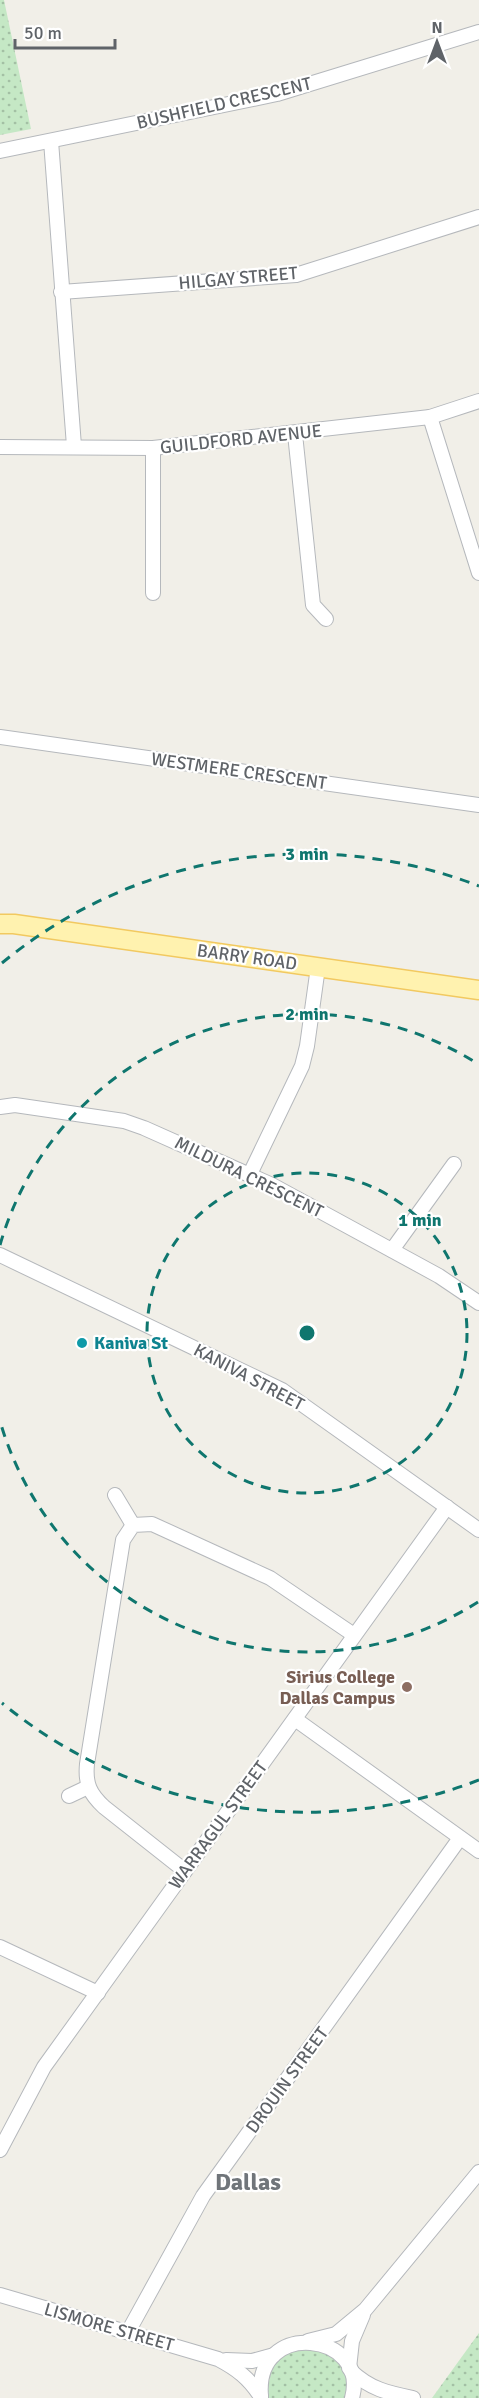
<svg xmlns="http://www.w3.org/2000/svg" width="479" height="2398" viewBox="0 0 479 2398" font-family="Signika,sans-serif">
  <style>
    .park { fill: url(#park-dots) }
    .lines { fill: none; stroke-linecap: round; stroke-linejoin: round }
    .minor-casing { stroke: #b5b8bc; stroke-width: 16 }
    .major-casing { stroke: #f2c960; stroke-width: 21 }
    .minor { stroke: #fff; stroke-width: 14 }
    .major { stroke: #fff2af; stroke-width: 18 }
    .ring { fill: none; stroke: #0f766e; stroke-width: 3; stroke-dasharray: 10 8 }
    .culture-dot { fill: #0f9aa8; stroke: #fff; stroke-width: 2 }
    .education-dot { fill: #8d6e63; stroke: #fff; stroke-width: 2 }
    .labels { text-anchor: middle; stroke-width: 4.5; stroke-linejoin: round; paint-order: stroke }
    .street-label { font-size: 18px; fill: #5f6368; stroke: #fff }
    .culture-label { font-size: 18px; font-weight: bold; fill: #0d838f; stroke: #fff; text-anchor: start }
    .education-label { font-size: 18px; font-weight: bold; fill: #785e54; stroke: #fff; text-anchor: end }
    .district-label { font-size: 24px; font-weight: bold; fill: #70757a; stroke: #fff }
    .centre { fill: #0f766e; stroke: #fff; stroke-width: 3 }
    .ring-label { font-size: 18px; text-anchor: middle; font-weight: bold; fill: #0f766e; stroke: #fff; stroke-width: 4.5; stroke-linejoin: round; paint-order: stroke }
  </style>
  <defs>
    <pattern id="park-dots" width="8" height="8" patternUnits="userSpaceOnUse" patternTransform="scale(1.5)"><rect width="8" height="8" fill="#c5e8c5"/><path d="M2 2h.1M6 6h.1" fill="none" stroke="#a3c0a4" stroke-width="1.8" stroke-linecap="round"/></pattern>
  </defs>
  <rect width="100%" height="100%" fill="#f1efe8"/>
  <g class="park">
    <path d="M 0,0 L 4,0 L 31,129 L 0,135 Z"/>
    <path d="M 479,2333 L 479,2398 L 432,2398 Z"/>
    <path d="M 316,2348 C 341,2362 350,2368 348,2398 L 267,2398 C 271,2357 276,2352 316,2348 Z"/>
  </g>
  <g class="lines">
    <defs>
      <g id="minor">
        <path d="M 51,141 L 74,446"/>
        <path d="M 0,151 L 277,94 L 479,32"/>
        <path d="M 61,292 L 296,275 L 479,217"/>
        <path d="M 430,417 L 479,573"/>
        <path d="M 295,434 L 313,605 L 326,619"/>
        <path d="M 0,447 L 153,448 L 430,417 L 479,401"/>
        <path d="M 153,448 L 153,593"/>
        <path d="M 0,737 L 479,805"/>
        <path d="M 0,1107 L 15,1105 L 124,1121 L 144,1128 L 272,1185 L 439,1276 L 479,1303"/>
        <path d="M 250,1174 L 302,1066 L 307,1046 L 318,967"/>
        <path d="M 392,1250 L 454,1164"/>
        <path d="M 0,1255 L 282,1390 L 479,1530"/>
        <path d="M 115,1495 L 133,1525"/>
        <path d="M 295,1719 L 479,1851"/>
        <path d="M 69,1796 L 88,1787"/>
        <path d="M 185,1871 L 104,1807 C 90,1794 85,1784 87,1764 L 123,1540 L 133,1525 L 152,1524 L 270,1578 L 354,1635"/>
        <path d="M 0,1947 L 98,1993"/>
        <path d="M 0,2150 L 44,2067 L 447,1507"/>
        <path d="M 0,2295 L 218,2359 C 237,2369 249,2378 261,2397"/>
        <path d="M 128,2332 L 203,2196 L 460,1838"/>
        <path d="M 308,2341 L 336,2334 L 365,2310 L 479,2172"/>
        <path d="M 226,2360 L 252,2361 L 274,2355"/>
        <path d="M 349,2368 L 352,2341 L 363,2315"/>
        <path d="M 351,2371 C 370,2389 388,2393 413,2398"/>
        <path d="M 261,2396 C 254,2318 370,2332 352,2398"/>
      </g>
      <path id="major" d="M 0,924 L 14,924 L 479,990"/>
    </defs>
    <use href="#minor" class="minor-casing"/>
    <use href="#major" class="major-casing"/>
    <use href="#minor" class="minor"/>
    <use href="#major" class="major"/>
  </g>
  <g class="ring">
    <circle cx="307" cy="1333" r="160"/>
    <path d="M478 1602A319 319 0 0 1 0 1421M0 1245A319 319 0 0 1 478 1064"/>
    <path d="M479 1780A479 479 0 0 1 2 1703M2 963A479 479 0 0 1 479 886"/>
  </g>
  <circle class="culture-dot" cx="82" cy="1343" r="6"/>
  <circle class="education-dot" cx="407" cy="1687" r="6"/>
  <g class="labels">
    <g class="street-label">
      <text transform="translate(224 103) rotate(-13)" y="6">BUSHFIELD CRESCENT</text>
      <text transform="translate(238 278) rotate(-5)" y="6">HILGAY STREET</text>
      <text transform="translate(241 439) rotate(-6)" y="6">GUILDFORD AVENUE</text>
      <text transform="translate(239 771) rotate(8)" y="6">WESTMERE CRESCENT</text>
      <text transform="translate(247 957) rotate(8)" y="6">BARRY ROAD</text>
      <text transform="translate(249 1177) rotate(26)" y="6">MILDURA CRESCENT</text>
      <text transform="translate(249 1377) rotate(28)" y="6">KANIVA STREET</text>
      <text transform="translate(218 1825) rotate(-54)" y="6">WARRAGUL STREET</text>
      <text transform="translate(287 2080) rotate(-54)" y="6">DROUIN STREET</text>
      <text transform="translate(109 2327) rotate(16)" y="6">LISMORE STREET</text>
    </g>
    <g class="culture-label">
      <text x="94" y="1349">Kaniva St</text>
    </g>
    <g class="education-label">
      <text x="395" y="1683">Sirius College<tspan x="395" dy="21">Dallas Campus</tspan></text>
    </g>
    <g class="district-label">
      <text x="248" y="2190">Dallas</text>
    </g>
  </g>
  <circle cx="307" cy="1333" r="9" class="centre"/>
  <g class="ring-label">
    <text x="307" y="860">3 min</text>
    <text x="307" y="1020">2 min</text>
    <text x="420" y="1226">1 min</text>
  </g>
  <g transform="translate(437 42)" stroke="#ffffff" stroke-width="4.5" paint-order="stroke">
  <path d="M0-4.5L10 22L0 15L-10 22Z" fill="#5f6368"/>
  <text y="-9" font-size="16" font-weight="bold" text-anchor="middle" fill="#5f6368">N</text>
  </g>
  <path d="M15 39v9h100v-9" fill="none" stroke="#5f6368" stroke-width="3"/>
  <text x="24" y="39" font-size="18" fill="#5f6368" stroke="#ffffff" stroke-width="4.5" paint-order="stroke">50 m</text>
</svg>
